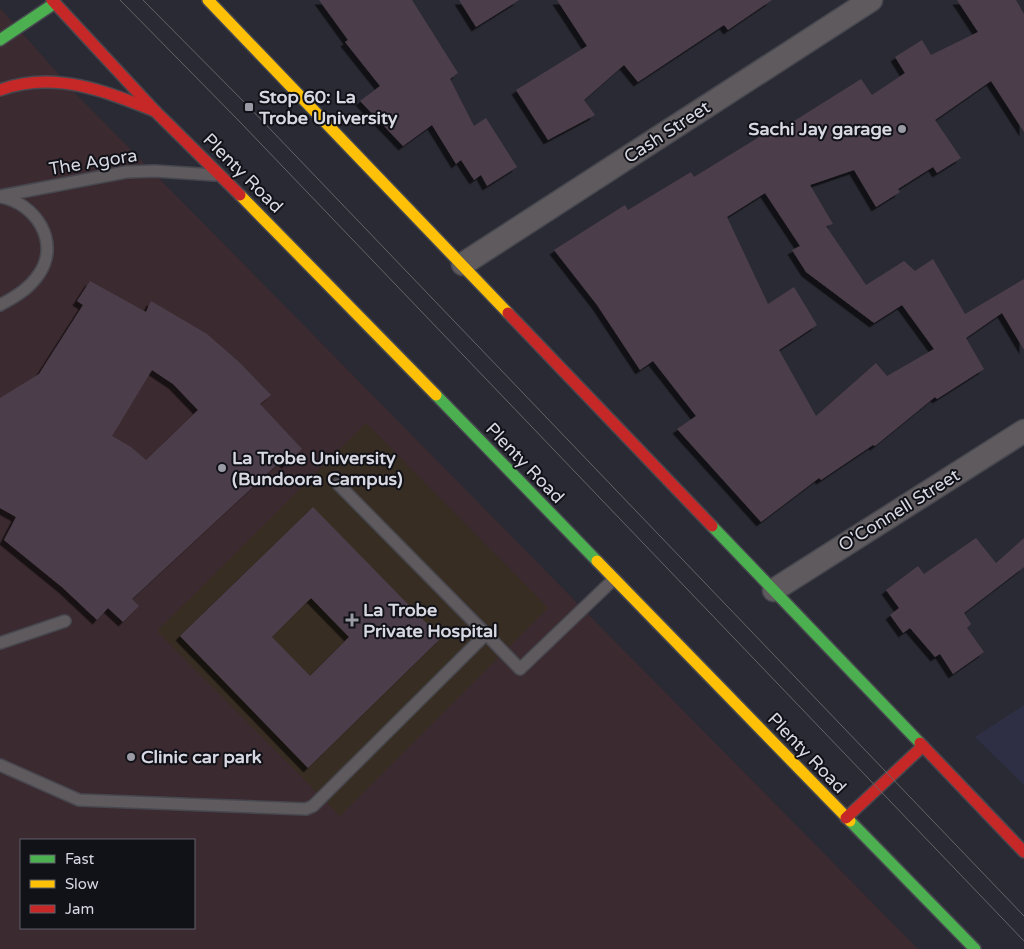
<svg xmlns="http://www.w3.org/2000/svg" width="1024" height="949" viewBox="0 0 1024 949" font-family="'Varela Round',sans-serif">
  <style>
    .built { fill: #2e2f44 }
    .education { fill: #3b2a2f; fill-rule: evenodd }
    .medical { fill: #382d23 }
    .building { fill: #4b3e49; fill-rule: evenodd; filter: url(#shadow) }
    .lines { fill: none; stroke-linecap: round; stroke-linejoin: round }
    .lane-casing { stroke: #47474f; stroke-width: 14 }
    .street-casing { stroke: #47474f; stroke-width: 25 }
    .fast-casing { stroke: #47474f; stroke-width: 14 }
    .slow-casing { stroke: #47474f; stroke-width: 14 }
    .jam-casing { stroke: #47474f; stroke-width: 14 }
    .lane { stroke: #5e5a5d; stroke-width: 11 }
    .street { stroke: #5e5a5d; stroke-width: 22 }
    .fast { stroke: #4caf50; stroke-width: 11 }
    .slow { stroke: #ffc107; stroke-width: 11 }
    .jam { stroke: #c62828; stroke-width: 11 }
    .tram { stroke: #666467; stroke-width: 1 }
    .poi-dot { fill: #9a9ba5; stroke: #111118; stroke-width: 2 }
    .labels { text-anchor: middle; stroke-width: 4; stroke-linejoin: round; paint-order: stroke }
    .poi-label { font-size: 18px; font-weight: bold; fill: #d7d8e2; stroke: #111118; text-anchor: start }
    .street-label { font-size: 18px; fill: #d7d8e2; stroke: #111118 }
  </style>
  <defs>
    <filter id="shadow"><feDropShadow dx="-4.5" dy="4.5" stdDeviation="0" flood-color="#0009"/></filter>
  </defs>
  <rect width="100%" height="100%" fill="#2a2a34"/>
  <path class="built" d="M 1024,705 L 1024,785 L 975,737 Z"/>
  <path class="education" d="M 0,8 L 77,95 L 918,949 L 0,949 ZM 21,840 L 194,840 L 194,928 L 21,928 Z"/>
  <path class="medical" d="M 366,423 L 548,608 L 340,816 L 157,631 Z"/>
  <g class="building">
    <path d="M 319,0 L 412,0 L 458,73 L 450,79 L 474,126 L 486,118 L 517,167 L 487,186 L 481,175 L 474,180 L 461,160 L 456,164 L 432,125 L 403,146 L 360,101 L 380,86 L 345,42 L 348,40 Z"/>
    <path d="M 459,0 L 519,0 L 476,27 Z"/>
    <path d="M 557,0 L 772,0 L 728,30 L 724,25 L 638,82 L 624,65 L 584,100 L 595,115 L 548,140 L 516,90 L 587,46 Z"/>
    <path d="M 957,0 L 1016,0 L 1024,14 L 1024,132 L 991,81 L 935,120 L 961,158 L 937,173 L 933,167 L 898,189 L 900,192 L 876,207 L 854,170 L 810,185 L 833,224 L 826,226 L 866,285 L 904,261 L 915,271 L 933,259 L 965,314 L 1024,279 L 1024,350 L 1002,313 L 966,338 L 984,369 L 937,399 L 935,397 L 875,446 L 873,445 L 821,480 L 819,478 L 761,522 L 677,429 L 696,416 L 653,361 L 640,370 L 597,305 L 554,250 L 625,205 L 628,210 L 691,172 L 694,177 L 772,129 L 775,133 L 861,79 L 872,95 L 905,73 L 895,57 L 922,40 L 931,55 L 978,32 ZM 765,193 L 800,246 L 792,250 L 806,272 L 874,323 L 902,305 L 934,349 L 887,376 L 876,363 L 816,416 L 779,350 L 817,325 L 794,287 L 768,304 L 727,217 Z"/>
    <path d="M 90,281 L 146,312 L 151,301 L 207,334 L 239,362 L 271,395 L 260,404 L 302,449 L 286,464 L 282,460 L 132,599 L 139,606 L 123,622 L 108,608 L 97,620 L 63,588 L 4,540 L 16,517 L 0,508 L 0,398 L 39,374 L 83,305 L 77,301 ZM 152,370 L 173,384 L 198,410 L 146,460 L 131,447 L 112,436 Z"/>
    <path d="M 313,507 L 441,638 L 308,768 L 180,636 ZM 311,598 L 349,637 L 310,676 L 272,637 Z"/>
    <path d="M 976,538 L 996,563 L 1024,538 L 1024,567 L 964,613 L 971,624 L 967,628 L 984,652 L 953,674 L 940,654 L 935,657 L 910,628 L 903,633 L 890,615 L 899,608 L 886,590 L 918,566 L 924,574 Z"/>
  </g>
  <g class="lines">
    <defs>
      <g id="lane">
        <path d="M 0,196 L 126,172 L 155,171 L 215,175"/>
        <path d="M 0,305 C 15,297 29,289 39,274 C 61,242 35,203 1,197"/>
        <path d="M 486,634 L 520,669 L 613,580"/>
        <path d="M 0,643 L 65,621"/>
        <path d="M 0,765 L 79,800 L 306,809 L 313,806 L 486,634 L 338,484"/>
      </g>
      <g id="street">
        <path d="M 463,264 L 871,0"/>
        <path d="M 774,590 L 1024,431"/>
      </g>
      <g id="fast">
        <path d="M 0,40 L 55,3"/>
        <path d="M 436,395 L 597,561"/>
        <path d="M 712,526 L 920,743"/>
        <path d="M 850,821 L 975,949"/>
      </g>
      <g id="slow">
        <path d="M 208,0 L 508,313"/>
        <path d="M 240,195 L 436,395"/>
        <path d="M 597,561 L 850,821"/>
      </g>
      <g id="jam">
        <path d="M 52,0 L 155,111 L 240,195"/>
        <path d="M 0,90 C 53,70 105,91 155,111"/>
        <path d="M 508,313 L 712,526"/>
        <path d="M 920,743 L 1024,852"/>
        <path d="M 846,818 L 923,746"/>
      </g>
    </defs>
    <use href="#lane" class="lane-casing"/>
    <use href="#street" class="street-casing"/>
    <use href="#fast" class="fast-casing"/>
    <use href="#slow" class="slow-casing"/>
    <use href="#jam" class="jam-casing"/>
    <use href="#lane" class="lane"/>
    <use href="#street" class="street"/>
    <use href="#fast" class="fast"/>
    <use href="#slow" class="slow"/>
    <use href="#jam" class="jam"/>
    <g class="tram">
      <path d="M 120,0 L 240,122 L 1024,941"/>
      <path d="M 143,0 L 249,107 L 1024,916"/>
    </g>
  </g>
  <g class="poi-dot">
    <rect x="244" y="102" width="10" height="10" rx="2.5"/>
    <circle cx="902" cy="129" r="5"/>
    <circle cx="222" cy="468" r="5"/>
    <path d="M349.5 612.5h5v5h5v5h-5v5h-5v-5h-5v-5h5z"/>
    <circle cx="131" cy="757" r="5"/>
  </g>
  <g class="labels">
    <g class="poi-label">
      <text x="259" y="103">Stop 60: La<tspan x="259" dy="21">Trobe University</tspan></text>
      <text x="892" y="135" text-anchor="end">Sachi Jay garage</text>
      <text x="232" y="464">La Trobe University<tspan x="232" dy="21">(Bundoora Campus)</tspan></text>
      <text x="363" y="616">La Trobe<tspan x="363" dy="21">Private Hospital</tspan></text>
      <text x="141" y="763">Clinic car park</text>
    </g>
    <g class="street-label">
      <text transform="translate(667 132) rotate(-33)" y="6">Cash Street</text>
      <text transform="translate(93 162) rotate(-9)" y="6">The Agora</text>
      <text transform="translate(243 173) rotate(45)" y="6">Plenty Road</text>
      <text transform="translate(525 463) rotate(46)" y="6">Plenty Road</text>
      <text transform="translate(899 510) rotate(-32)" y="6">O'Connell Street</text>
      <text transform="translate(807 753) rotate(46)" y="6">Plenty Road</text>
    </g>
  </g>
  <rect x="20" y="839" width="175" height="90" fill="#111118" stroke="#606169"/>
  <rect x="30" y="855" width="25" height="8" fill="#4caf50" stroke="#606169"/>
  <text x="65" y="864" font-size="15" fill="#d7d8e2">Fast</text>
  <rect x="30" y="880" width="25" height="8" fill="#ffc107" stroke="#606169"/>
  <text x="65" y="889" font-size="15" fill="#d7d8e2">Slow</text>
  <rect x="30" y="905" width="25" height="8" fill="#c62828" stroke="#606169"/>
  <text x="65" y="914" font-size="15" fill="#d7d8e2">Jam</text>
</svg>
